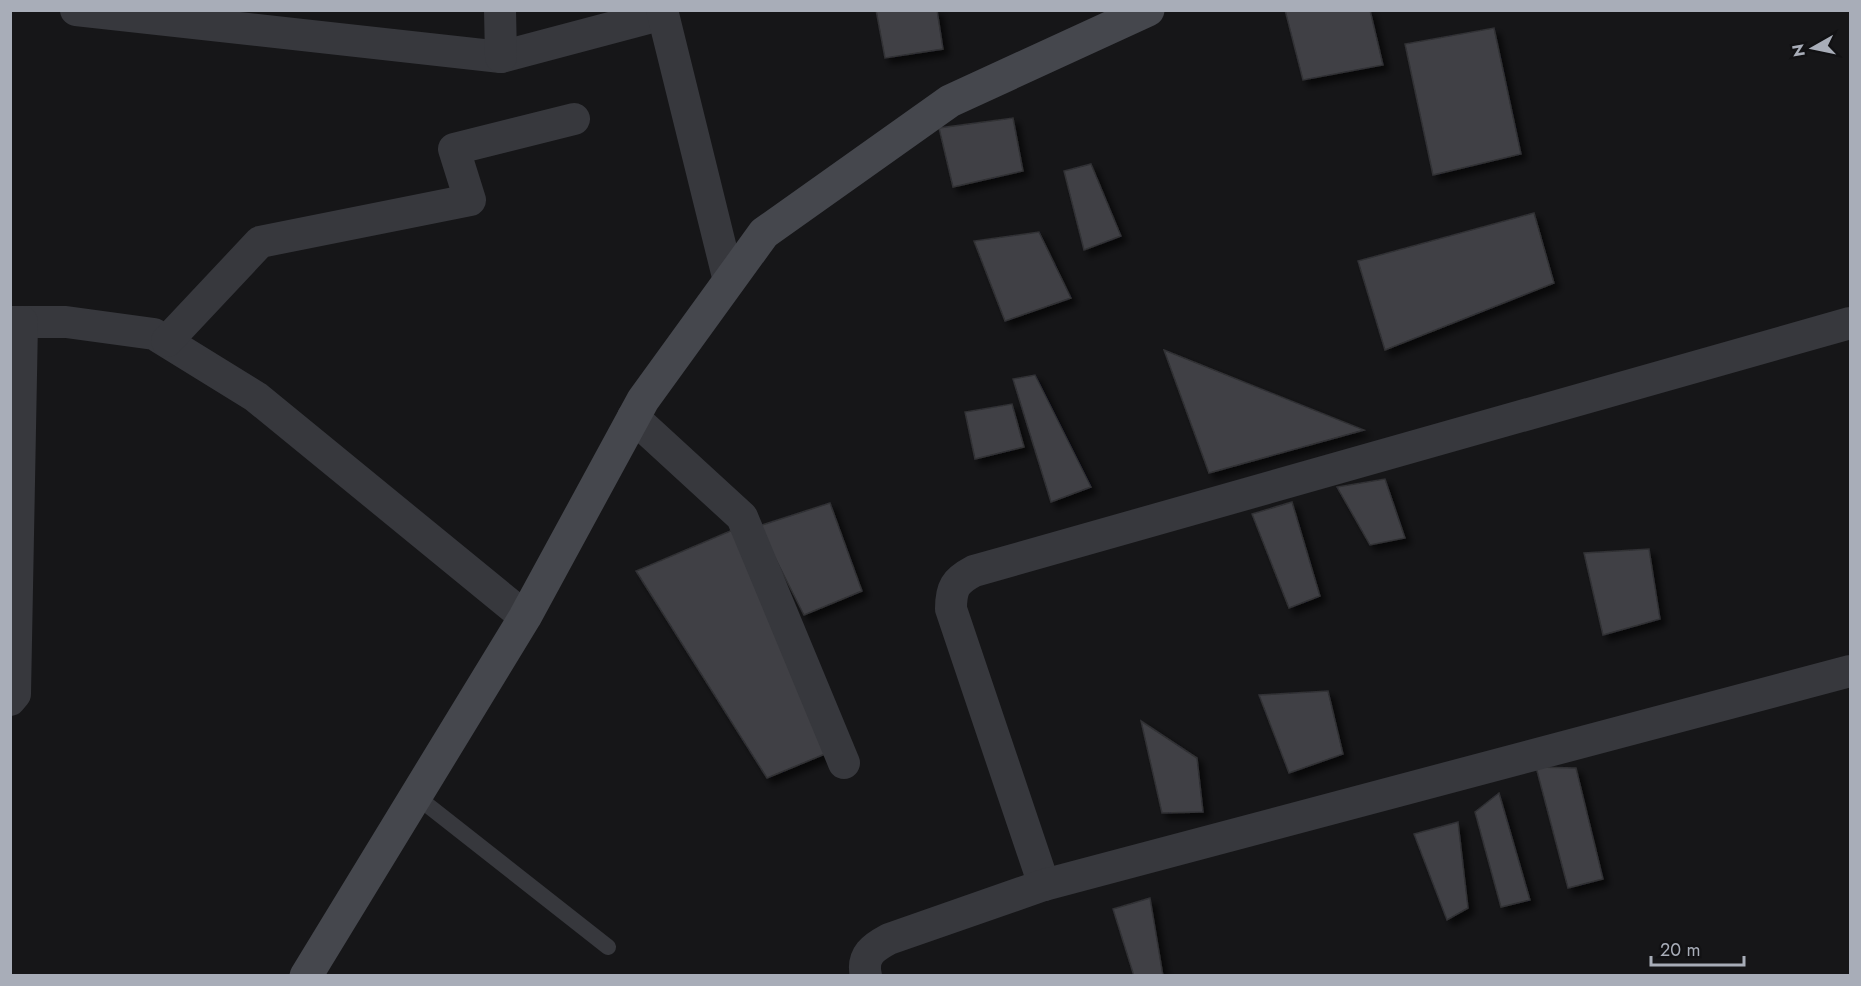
<svg xmlns="http://www.w3.org/2000/svg" width="1861" height="986" viewBox="0 0 1861 986" font-family="Jost,sans-serif">
  <style>
    .building { fill: #404145; stroke: #303034; stroke-width: 1.5; filter: url(#shadow) }
    .lines { fill: none; stroke-linecap: round; stroke-linejoin: round }
    .lane { stroke: #37383d; stroke-width: 16 }
    .street { stroke: #37383d; stroke-width: 32 }
    .secondary { stroke: #45474d; stroke-width: 33 }
  </style>
  <defs>
    <filter id="shadow"><feDropShadow dx="5.5" dy="5.5" stdDeviation="3" flood-color="#0009"/></filter>
  </defs>
  <rect width="100%" height="100%" fill="#161618"/>
  <g class="building">
    <path d="M 876,10 L 937,10 L 943,49 L 885,58 Z"/>
    <path d="M 1285,10 L 1370,10 L 1383,65 L 1303,80 Z"/>
    <path d="M 1494,28 L 1521,154 L 1433,175 L 1405,44 Z"/>
    <path d="M 1013,118 L 1023,171 L 953,187 L 939,128 Z"/>
    <path d="M 1091,164 L 1121,236 L 1084,250 L 1064,171 Z"/>
    <path d="M 1534,213 L 1554,283 L 1385,350 L 1358,261 Z"/>
    <path d="M 1039,232 L 1071,298 L 1005,321 L 974,241 Z"/>
    <path d="M 1164,350 L 1364,430 L 1209,473 Z"/>
    <path d="M 1035,375 L 1091,487 L 1051,502 L 1013,379 Z"/>
    <path d="M 1012,404 L 1024,447 L 975,459 L 965,412 Z"/>
    <path d="M 1385,479 L 1405,538 L 1370,545 L 1337,487 Z"/>
    <path d="M 1292,502 L 1320,596 L 1289,608 L 1252,514 Z"/>
    <path d="M 830,503 L 862,591 L 804,615 L 759,526 Z"/>
    <path d="M 735,529 L 825,754 L 767,778 L 636,571 Z"/>
    <path d="M 1649,549 L 1660,619 L 1603,635 L 1584,553 Z"/>
    <path d="M 1328,691 L 1343,754 L 1289,773 L 1259,695 Z"/>
    <path d="M 1141,721 L 1197,758 L 1203,812 L 1162,813 Z"/>
    <path d="M 1536,767 L 1576,768 L 1603,879 L 1568,888 Z"/>
    <path d="M 1499,793 L 1530,900 L 1501,907 L 1475,812 Z"/>
    <path d="M 1458,822 L 1468,908 L 1447,920 L 1414,834 Z"/>
    <path d="M 1150,898 L 1163,976 L 1134,976 L 1113,909 Z"/>
  </g>
  <g class="lines">
    <path class="lane" d="M 416,796 L 608,947"/>
    <g class="street">
      <path d="M 76,10 L 501,57 L 663,14"/>
      <path d="M 500,10 L 501,57"/>
      <path d="M 662,10 L 729,281"/>
      <path d="M 10,322 L 66,322 L 154,334 L 256,397 L 525,617"/>
      <path d="M 167,341 L 260,242 L 470,200 L 454,149 L 574,119"/>
      <path d="M 633,417 L 742,517 L 844,763"/>
      <path d="M 10,700 L 15,694 L 22,322"/>
      <path d="M 1044,885 L 951,609 C 951,588 955,581 974,571 L 1850,323"/>
      <path d="M 866,976 C 861,955 874,947 889,939 L 1044,885 L 1850,671"/>
    </g>
    <path class="secondary" d="M 306,976 L 525,617 L 643,400 L 764,233 L 950,101 L 1148,10"/>
  </g>
  <rect width="1861" height="986" fill="none" stroke="#a8adb8" stroke-width="24"/>
  <g transform="translate(1813 48) rotate(261)" stroke="#111113" stroke-width="4.5" paint-order="stroke">
  <path d="M0-4.5L10 22L0 15L-10 22Z" fill="#a8adb8"/>
  <text y="-9" font-size="16" font-weight="bold" text-anchor="middle" fill="#a8adb8">N</text>
  </g>
  <path d="M1651 956v9h93v-9" fill="none" stroke="#a8adb8" stroke-width="3"/>
  <text x="1660" y="956" font-size="18" fill="#a8adb8" stroke="#111113" stroke-width="4.5" paint-order="stroke">20 m</text>
</svg>
